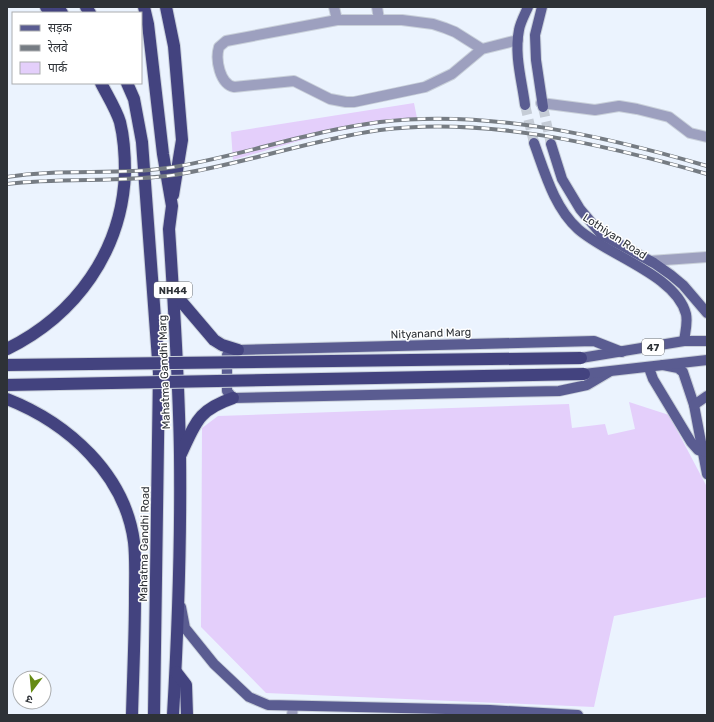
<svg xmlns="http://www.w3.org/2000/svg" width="714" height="722" viewBox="0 0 714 722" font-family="Rubik,'Noto Sans Devanagari',sans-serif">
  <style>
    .green { fill: #e4cffb }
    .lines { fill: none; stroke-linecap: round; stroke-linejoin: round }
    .major-tunnel { stroke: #c5ccd6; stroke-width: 10; stroke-dasharray: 10 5; stroke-linecap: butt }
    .minor-casing { stroke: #c9d0da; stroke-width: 12 }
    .major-casing { stroke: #c9d0da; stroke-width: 12 }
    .highway-casing { stroke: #c9d0da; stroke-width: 14 }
    .minor { stroke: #9da0bf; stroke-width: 10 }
    .major { stroke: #5a5c91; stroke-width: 10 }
    .highway { stroke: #43437f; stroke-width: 12 }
    .rail-casing { stroke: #767c83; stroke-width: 4 }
    .rail { stroke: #fff; stroke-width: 2.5; stroke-dasharray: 8; stroke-linecap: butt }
    .highway-bridge-casing { stroke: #c9d0da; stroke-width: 14; stroke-linecap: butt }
    .highway-bridge { stroke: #43437f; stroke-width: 12 }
    .labels { text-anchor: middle; stroke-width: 3; stroke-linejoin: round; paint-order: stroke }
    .shield { fill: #fff; stroke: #6d7073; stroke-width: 1 }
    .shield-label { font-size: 10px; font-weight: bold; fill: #2e3237 }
    .street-label { font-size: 11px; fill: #2e3237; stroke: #fff }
  </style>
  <rect width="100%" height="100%" fill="#ebf3fe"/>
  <g class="green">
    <path d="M 414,103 L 417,118 L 326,133 L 233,160 L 231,132 Z"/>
    <path d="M 629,402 L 669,415 L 707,487 L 707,597 L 614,616 L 594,707 L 266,693 L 201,627 L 202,428 L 218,416 L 569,404 L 572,428 L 605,424 L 608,435 L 635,429 Z"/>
  </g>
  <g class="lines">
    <g class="major-tunnel">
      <path d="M 525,105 L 534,143"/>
      <path d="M 543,107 L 551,144"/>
    </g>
    <defs>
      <g id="minor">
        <path d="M 334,7 L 337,20"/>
        <path d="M 377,7 L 379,19"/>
        <path d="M 482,49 L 455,32 L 445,28 L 433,24 L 402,20 L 337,20 L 226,41 L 219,47 C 215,60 220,84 234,87 L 294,81 L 330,99 L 346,102 L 354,102 L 425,87 L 452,74 L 482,49 L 518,40"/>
        <path d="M 541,103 L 595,110 L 619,106 L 637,109 L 669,117 L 690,133 L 707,137"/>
        <path d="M 650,261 L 707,257"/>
        <path d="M 292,715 L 293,707"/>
      </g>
      <g id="major">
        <path d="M 542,7 L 535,35 L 536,60 L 543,107"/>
        <path d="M 525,105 C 522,81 514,55 519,30 C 520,23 525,14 528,7"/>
        <path d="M 534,143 C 545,173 554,207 578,229 C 607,255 676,275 686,314 C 688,323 685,333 684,341"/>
        <path d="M 551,144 L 562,179 L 580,209 L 601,234 L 654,263 L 671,275 L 683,285 L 707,313"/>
        <path d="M 581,358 L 684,341 L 707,341"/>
        <path d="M 663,365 L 678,368 L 683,372 L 694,405 L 707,474"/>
        <path d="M 649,368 L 653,379 L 691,442 L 698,450 L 707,452"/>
        <path d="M 609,372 L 587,385 L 559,391 L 233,398 L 227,391 L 227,355 L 230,352 L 238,350 L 594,341 L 622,352"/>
        <path d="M 584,374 L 707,360"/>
        <path d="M 694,405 L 707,396"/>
        <path d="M 181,607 L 185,628 L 214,664 L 249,697 L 268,705 L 490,710 L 578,715"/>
      </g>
      <g id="highway">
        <path d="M 46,7 L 50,13"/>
        <path d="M 58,7 L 62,13"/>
        <path d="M 86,7 L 90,13"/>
        <path d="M 144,7 L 148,24 L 163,154 L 172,206 L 169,229 C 174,304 179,379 180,455 C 181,542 178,629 173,715"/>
        <path d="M 166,7 L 174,46 L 182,140 L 173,195"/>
        <path d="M 127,83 L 134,99 L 142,142 L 159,373 L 154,715"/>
        <path d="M 174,293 L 214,340 L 222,345 L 238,350"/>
        <path d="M 7,349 C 76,315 122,251 125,173 C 125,156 124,138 120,122 C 116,109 107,95 101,83"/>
        <path d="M 7,399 C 68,423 125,474 134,542 C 136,560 135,579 135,597 C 135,636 133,676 132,715"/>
        <path d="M 181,454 C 196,422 198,410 233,398"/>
        <path d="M 176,672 L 186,685 L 187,715"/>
      </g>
    </defs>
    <use href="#minor" class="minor-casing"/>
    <use href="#major" class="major-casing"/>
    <use href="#highway" class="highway-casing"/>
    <use href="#minor" class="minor"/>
    <use href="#major" class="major"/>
    <use href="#highway" class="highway"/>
    <defs>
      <g id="rail">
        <path d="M 7,177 C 62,168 119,176 174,167 C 244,155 310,131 380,122 C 488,109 604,136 707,166"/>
        <path d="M 7,184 C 62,177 119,183 174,175 C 244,164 310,140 380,130 C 486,116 606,145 707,174"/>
      </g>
    </defs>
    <use href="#rail" class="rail-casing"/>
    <use href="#rail" class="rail"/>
    <defs>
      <g id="highway-bridge">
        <path d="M 7,365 L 581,358"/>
        <path d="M 7,385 L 584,374"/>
      </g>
    </defs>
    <use href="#highway-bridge" class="highway-bridge-casing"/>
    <use href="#highway-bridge" class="highway-bridge"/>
  </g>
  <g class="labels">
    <g class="shield">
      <rect x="154" y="282" width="38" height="16" rx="3"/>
      <rect x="642" y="339" width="22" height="16" rx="3"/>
    </g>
    <g class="shield-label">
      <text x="173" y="294">NH44</text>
      <text x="653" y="351">47</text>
    </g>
    <g class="street-label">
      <text transform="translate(615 236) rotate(33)" y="4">Lothiyan Road</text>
      <text transform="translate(431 333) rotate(-2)" y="4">Nityanand Marg</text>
      <text transform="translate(164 372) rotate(-92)" y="4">Mahatma Gandhi Marg</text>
      <text transform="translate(144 544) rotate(-89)" y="4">Mahatma Gandhi Road</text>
    </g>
  </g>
  <rect width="714" height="722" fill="none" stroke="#2e3237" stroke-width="16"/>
  <rect x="12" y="12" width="130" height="72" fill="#ffffff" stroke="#abadaf"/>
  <rect x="20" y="25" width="20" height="6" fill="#5a5c91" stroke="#abadaf"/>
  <text x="48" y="32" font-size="12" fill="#2e3237">सड़क</text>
  <rect x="20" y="45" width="20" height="6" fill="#767c83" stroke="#abadaf"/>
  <text x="48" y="52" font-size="12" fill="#2e3237">रेलवे</text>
  <rect x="20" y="62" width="20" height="12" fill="#e4cffb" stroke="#abadaf"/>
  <text x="48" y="72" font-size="12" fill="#2e3237">पार्क</text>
  <g transform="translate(32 690) rotate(196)"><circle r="19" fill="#ffffff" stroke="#abadaf"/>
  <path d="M0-3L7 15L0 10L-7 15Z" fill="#668b13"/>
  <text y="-6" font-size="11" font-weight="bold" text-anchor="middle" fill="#2e3237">उ</text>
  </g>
</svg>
